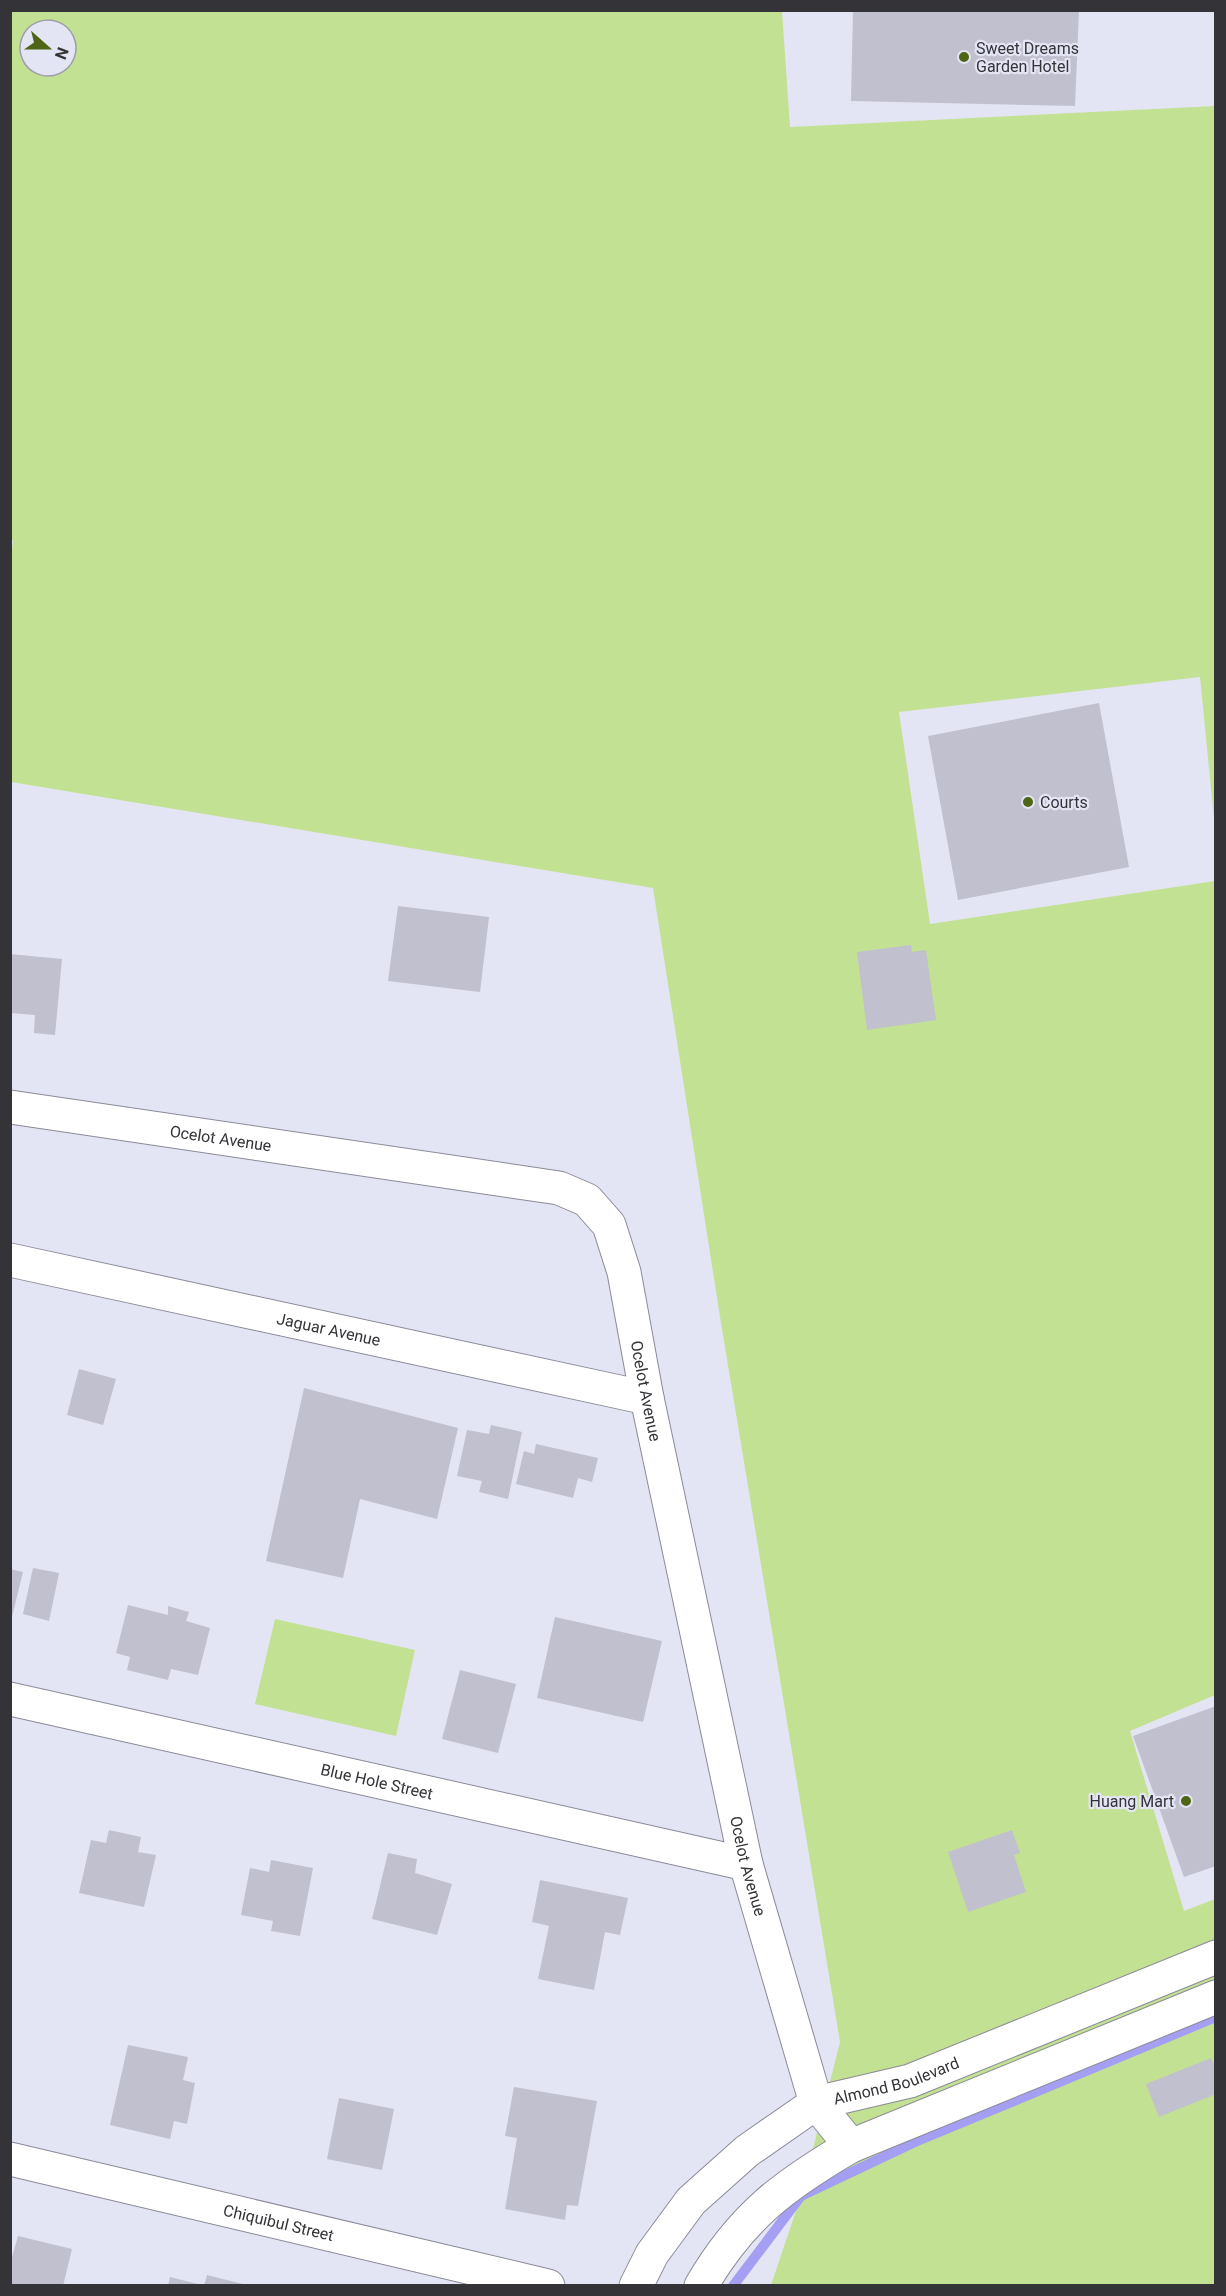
<svg xmlns="http://www.w3.org/2000/svg" width="1226" height="2296" viewBox="0 0 1226 2296" font-family="Roboto,sans-serif">
  <style>
    .green { fill: #c3e193; fill-rule: evenodd }
    .lines { fill: none; stroke-linecap: round; stroke-linejoin: round }
    .stream { stroke: #a49ff2; stroke-width: 10 }
    .building { fill: #c0c0ce }
    .minor-casing { stroke: #8a8a98; stroke-width: 35 }
    .minor { stroke: #fff; stroke-width: 33 }
    .poi-dot { fill: #4d6515; stroke: #e4e5f4; stroke-width: 2 }
    .labels { text-anchor: middle; stroke-width: 4.5; stroke-linejoin: round; paint-order: stroke }
    .poi-label { font-size: 16px; fill: #333338; stroke: #e4e5f4; text-anchor: start }
    .street-label { font-size: 16px; fill: #333338; stroke: #e4e5f4 }
  </style>
  <rect width="100%" height="100%" fill="#e4e5f4"/>
  <g class="green">
    <path d="M 10,11 L 782,11 L 790,127 L 1215,106 L 1215,829 L 1200,677 L 899,712 L 930,924 L 1215,881 L 1215,1695 L 1130,1731 L 1184,1911 L 1215,1899 L 1215,2285 L 771,2285 L 801,2196 L 840,2042 L 720,1317 L 653,888 L 11,782 L 10,566 L 13,540 L 10,539 ZM 30,30 L 66,30 L 66,66 L 30,66 Z"/>
    <path d="M 275,1619 L 415,1650 L 396,1736 L 255,1704 Z"/>
  </g>
  <g class="lines">
    <path class="stream" d="M 733,2286 L 801,2196 L 915,2142 L 1216,2017"/>
  </g>
  <g class="building">
    <path d="M 853,10 L 1079,10 L 1075,106 L 851,101 Z"/>
    <path d="M 1099,703 L 1129,867 L 958,900 L 928,736 Z"/>
    <path d="M 398,906 L 489,917 L 480,992 L 388,981 Z"/>
    <path d="M 911,945 L 912,952 L 926,950 L 936,1020 L 867,1030 L 857,952 Z"/>
    <path d="M 10,954 L 62,959 L 55,1035 L 34,1033 L 35,1015 L 10,1013 Z"/>
    <path d="M 79,1369 L 116,1379 L 103,1425 L 67,1415 Z"/>
    <path d="M 304,1388 L 458,1428 L 437,1519 L 360,1499 L 343,1578 L 266,1561 Z"/>
    <path d="M 491,1425 L 522,1432 L 508,1499 L 479,1492 L 482,1481 L 457,1476 L 467,1430 L 489,1434 Z"/>
    <path d="M 536,1444 L 598,1458 L 592,1482 L 578,1478 L 573,1498 L 516,1484 L 524,1451 L 534,1454 Z"/>
    <path d="M 33,1568 L 59,1573 L 49,1621 L 23,1614 Z"/>
    <path d="M 10,1569 L 23,1572 L 11,1621 L 10,1621 Z"/>
    <path d="M 128,1605 L 168,1615 L 168,1606 L 189,1612 L 186,1621 L 210,1628 L 198,1675 L 171,1669 L 168,1680 L 127,1670 L 130,1657 L 116,1653 Z"/>
    <path d="M 555,1617 L 662,1641 L 643,1722 L 537,1698 Z"/>
    <path d="M 460,1670 L 516,1684 L 498,1753 L 442,1739 Z"/>
    <path d="M 1216,1706 L 1216,1866 L 1184,1877 L 1133,1736 Z"/>
    <path d="M 109,1830 L 141,1837 L 138,1852 L 156,1855 L 144,1907 L 79,1893 L 91,1840 L 106,1843 Z"/>
    <path d="M 1012,1830 L 1020,1853 L 1014,1855 L 1026,1892 L 968,1912 L 948,1852 Z"/>
    <path d="M 388,1853 L 417,1859 L 415,1873 L 452,1884 L 437,1935 L 372,1919 Z"/>
    <path d="M 271,1860 L 313,1868 L 300,1936 L 271,1931 L 273,1921 L 241,1915 L 250,1868 L 269,1872 Z"/>
    <path d="M 540,1880 L 628,1898 L 620,1935 L 605,1932 L 594,1990 L 538,1979 L 549,1926 L 532,1922 Z"/>
    <path d="M 128,2045 L 188,2057 L 183,2080 L 195,2083 L 187,2124 L 174,2121 L 170,2139 L 110,2125 Z"/>
    <path d="M 1211,2058 L 1216,2070 L 1216,2094 L 1159,2117 L 1146,2084 Z"/>
    <path d="M 514,2087 L 597,2101 L 578,2206 L 567,2205 L 565,2220 L 505,2209 L 517,2138 L 505,2136 Z"/>
    <path d="M 339,2098 L 394,2109 L 382,2170 L 327,2159 Z"/>
    <path d="M 18,2236 L 72,2249 L 63,2286 L 10,2286 L 10,2264 Z"/>
    <path d="M 207,2275 L 247,2285 L 247,2286 L 204,2286 Z"/>
    <path d="M 170,2277 L 202,2285 L 202,2286 L 168,2286 Z"/>
  </g>
  <g class="lines">
    <defs>
      <g id="minor">
        <path id="s1" d="M 10,1107 L 559,1188 L 587,1200 L 609,1225 L 624,1272 L 647,1398 L 746,1864 L 816,2103 L 851,2146"/>
        <path id="s2" d="M 10,1260 L 647,1398"/>
        <path id="s3" d="M 10,1699 L 746,1864"/>
        <path id="s4" d="M 10,2159 L 548,2286"/>
        <path id="s5" d="M 636,2286 L 652,2254 L 691,2201 L 747,2151 L 816,2103 L 910,2081 L 1216,1957"/>
        <path d="M 701,2286 C 741,2217 784,2185 851,2146 L 1216,1997"/>
      </g>
    </defs>
    <use href="#minor" class="minor-casing"/>
    <use href="#minor" class="minor"/>
  </g>
  <g class="poi-dot">
    <circle cx="964" cy="57" r="6"/>
    <circle cx="1028" cy="802" r="6"/>
    <circle cx="1186" cy="1801" r="6"/>
  </g>
  <g class="labels">
    <g class="poi-label">
      <text x="976" y="54">Sweet Dreams<tspan x="976" dy="18">Garden Hotel</tspan></text>
      <text x="1040" y="808">Courts</text>
      <text x="1174" y="1807" text-anchor="end">Huang Mart</text>
    </g>
    <g class="street-label">
      <text dy="6" stroke="none"><textPath href="#s1" startOffset="213">Ocelot Avenue</textPath></text>
      <text dy="6" stroke="none"><textPath href="#s2" startOffset="326">Jaguar Avenue</textPath></text>
      <text dy="6" stroke="none"><textPath href="#s1" startOffset="789">Ocelot Avenue</textPath></text>
      <text dy="6" stroke="none"><textPath href="#s3" startOffset="376">Blue Hole Street</textPath></text>
      <text dy="6" stroke="none"><textPath href="#s1" startOffset="1275">Ocelot Avenue</textPath></text>
      <text dy="6" stroke="none"><textPath href="#s5" startOffset="344">Almond Boulevard</textPath></text>
      <text dy="6" stroke="none"><textPath href="#s4" startOffset="276">Chiquibul Street</textPath></text>
    </g>
  </g>
  <rect width="1226" height="2296" fill="none" stroke="#333338" stroke-width="24"/>
  <g transform="translate(48 48) rotate(111)"><circle r="28" fill="#e4e5f4" stroke="#9d9ea9" stroke-width="1.5"/>
  <path d="M0-4.5L10 22L0 15L-10 22Z" fill="#4d6515"/>
  <text y="-9" font-size="16" font-weight="bold" text-anchor="middle" fill="#333338">N</text>
  </g>
</svg>
